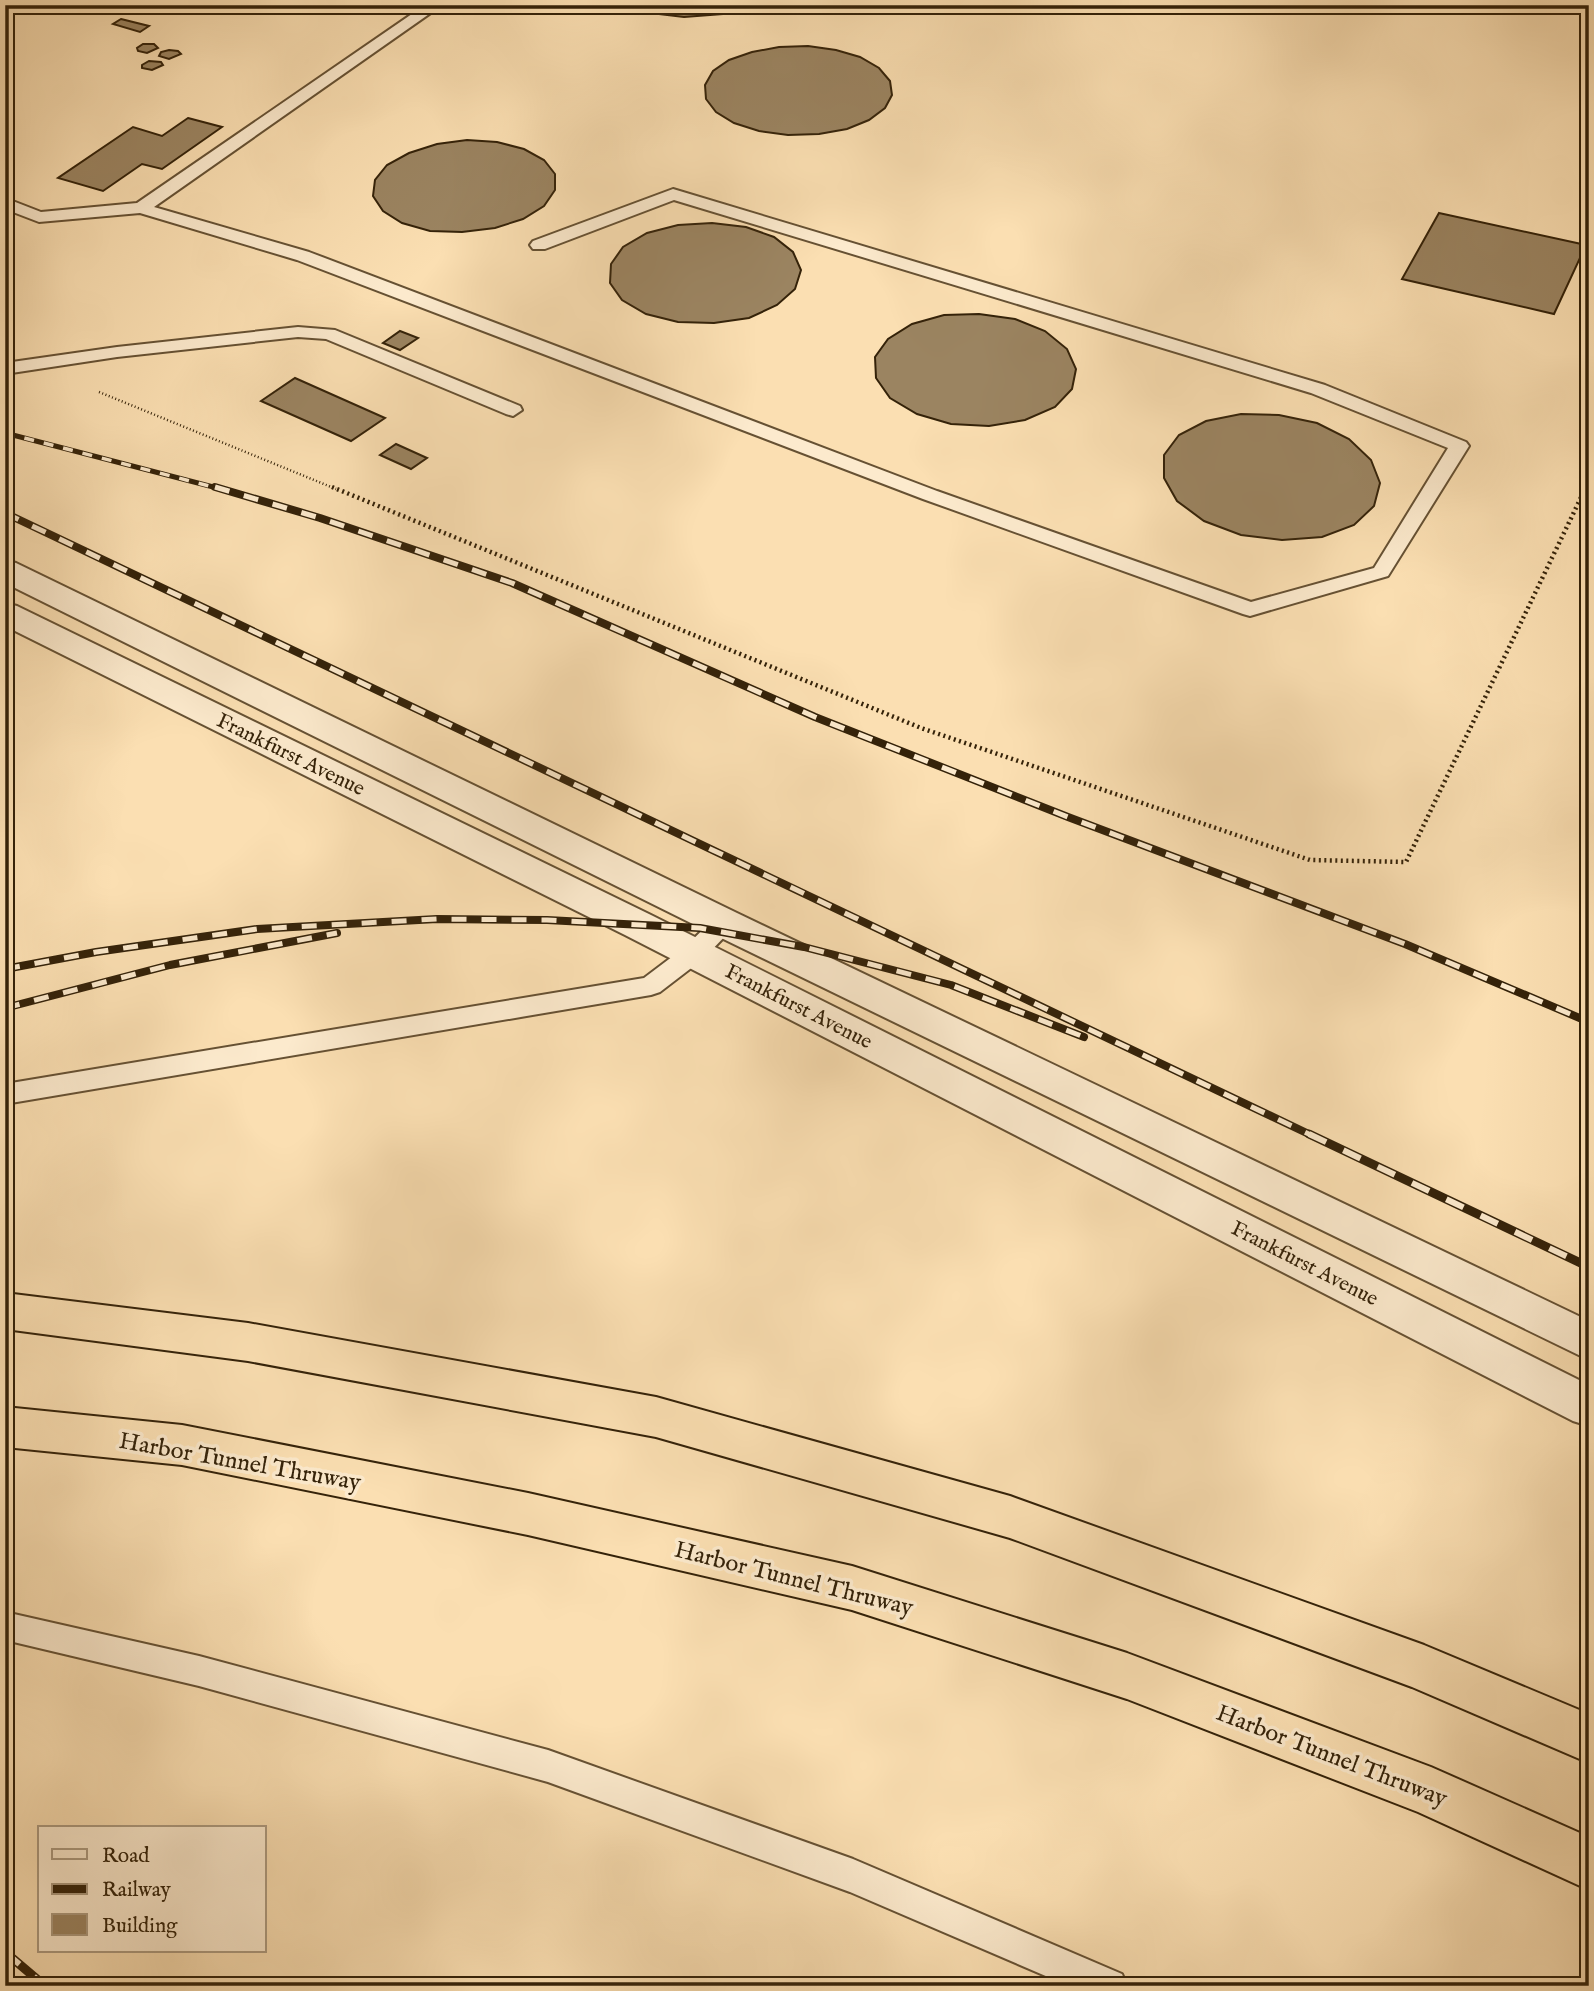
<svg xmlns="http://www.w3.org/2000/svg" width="1594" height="1991" viewBox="0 0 1594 1991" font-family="'IM FELL English',serif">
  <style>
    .building { fill: #9b8461; stroke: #342209; stroke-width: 2 }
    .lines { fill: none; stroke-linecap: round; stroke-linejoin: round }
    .lane-casing { stroke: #665133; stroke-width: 4 }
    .street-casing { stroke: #665133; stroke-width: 4 }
    .highway-casing { stroke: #342209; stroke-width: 4 }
    .path-far1 { stroke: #342209; stroke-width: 2.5; stroke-dasharray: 1 2.5; stroke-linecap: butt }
    .path { stroke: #342209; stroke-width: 4.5; stroke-dasharray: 2 3.5; stroke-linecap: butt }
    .lane { fill: #fceacd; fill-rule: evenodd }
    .street { fill: #fceacd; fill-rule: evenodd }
    .highway { fill: #fbdfb2; fill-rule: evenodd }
    .rail-far2-casing { stroke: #342209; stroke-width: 5 }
    .rail-far1-casing { stroke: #342209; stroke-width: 8 }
    .rail-casing { stroke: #342209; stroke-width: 9 }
    .rail-far2 { stroke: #fceacd; stroke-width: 3.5; stroke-dasharray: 10; stroke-linecap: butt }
    .rail-far1 { stroke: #fceacd; stroke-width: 5; stroke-dasharray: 15; stroke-linecap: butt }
    .rail { stroke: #fceacd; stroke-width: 6; stroke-dasharray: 19; stroke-linecap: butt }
    .labels { text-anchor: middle; stroke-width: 7; stroke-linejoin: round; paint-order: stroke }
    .street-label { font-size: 21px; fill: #342209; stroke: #fceacd }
    .near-street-label { font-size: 24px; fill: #342209; stroke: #fceacd }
  </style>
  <rect width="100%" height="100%" fill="#fbdfb2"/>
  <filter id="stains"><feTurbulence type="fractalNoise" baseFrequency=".00286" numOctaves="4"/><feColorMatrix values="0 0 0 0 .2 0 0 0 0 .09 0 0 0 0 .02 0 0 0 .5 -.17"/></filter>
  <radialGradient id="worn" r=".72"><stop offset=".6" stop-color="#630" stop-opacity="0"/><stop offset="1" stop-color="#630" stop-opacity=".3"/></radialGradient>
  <g class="building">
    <path d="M 633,5 L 758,5 L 736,13 L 684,17 L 659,14 Z"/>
    <path d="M 121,19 L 149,26 L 140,32 L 113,24 Z"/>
    <path d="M 143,44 L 154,44 L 158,48 L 147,53 L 138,51 L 137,48 Z"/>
    <path d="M 808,46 L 836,50 L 860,57 L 879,68 L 890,81 L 892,95 L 885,108 L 869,120 L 847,129 L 819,134 L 788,135 L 759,131 L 734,123 L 716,112 L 706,99 L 705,85 L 713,71 L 729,60 L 752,52 L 779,47 Z"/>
    <path d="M 169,50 L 178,51 L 181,54 L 169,59 L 159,56 L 161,52 Z"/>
    <path d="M 149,61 L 161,62 L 163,65 L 152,70 L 142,68 L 142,65 Z"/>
    <path d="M 188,118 L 222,127 L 162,169 L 142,164 L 103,191 L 58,178 L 133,127 L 162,136 Z"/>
    <path d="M 467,140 L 497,142 L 524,149 L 544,160 L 555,174 L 555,190 L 544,206 L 523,219 L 495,228 L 462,232 L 430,231 L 402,223 L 383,211 L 373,196 L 375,180 L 387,165 L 409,153 L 437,144 Z"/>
    <path d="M 1439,213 L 1586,245 L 1554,314 L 1402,279 Z"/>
    <path d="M 712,223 L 746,227 L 774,237 L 793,252 L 801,270 L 795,289 L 777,305 L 749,318 L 714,323 L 678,322 L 646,314 L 622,300 L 610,283 L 611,264 L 623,247 L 647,233 L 678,225 Z"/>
    <path d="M 979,314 L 1015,319 L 1045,331 L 1067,349 L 1076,369 L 1072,389 L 1055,407 L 1025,420 L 989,426 L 951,424 L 917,414 L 890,398 L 876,378 L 875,357 L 888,339 L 912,324 L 944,315 Z"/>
    <path d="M 400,331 L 418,338 L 400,350 L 383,343 Z"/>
    <path d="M 295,378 L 385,418 L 351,441 L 261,401 Z"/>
    <path d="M 1241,414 L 1279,415 L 1317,423 L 1349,439 L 1371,460 L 1380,483 L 1374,506 L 1354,525 L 1322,537 L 1282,540 L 1241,535 L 1204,521 L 1177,501 L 1164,478 L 1164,455 L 1179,435 L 1206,421 Z"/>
    <path d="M 396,444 L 427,458 L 411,469 L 380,455 Z"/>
  </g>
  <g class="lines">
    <defs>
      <g id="lane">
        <path d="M 425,5 L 442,5 L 154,207 L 309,252 L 937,491 L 1251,602 L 1374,568 L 1448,448 L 1311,393 L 674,200 L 545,249 L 533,249 L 530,245 L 533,241 L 673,189 L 1325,385 L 1466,442 L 1469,446 L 1388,576 L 1250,616 L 1243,614 L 923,499 L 297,260 L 140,213 L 39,222 L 5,209 L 5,198 L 41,212 L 137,203 Z"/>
        <path d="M 298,327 L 335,330 L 520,406 L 522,410 L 513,416 L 506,414 L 326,339 L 298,337 L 117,357 L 5,374 L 5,363 L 117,347 Z"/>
        <path d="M 724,914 L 732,917 L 736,923 L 732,929 L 703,959 L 660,992 L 651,995 L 5,1104 L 5,1084 L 644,978 L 685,947 L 716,917 Z"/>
        <path d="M 5,1612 L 199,1656 L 548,1750 L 853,1859 L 1122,1974 L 1127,1986 L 1069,1986 L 850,1892 L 548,1782 L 199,1686 L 5,1640 Z"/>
      </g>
      <g id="street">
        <path d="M 5,560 L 16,563 L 737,913 L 1589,1321 L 1589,1360 L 711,933 L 5,583 Z"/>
        <path d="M 5,603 L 17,606 L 651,915 L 1589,1385 L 1589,1426 L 1573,1421 L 625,935 L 5,626 Z"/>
      </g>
      <g id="highway">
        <path d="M 5,1293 L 248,1323 L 656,1397 L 1010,1496 L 1424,1645 L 1589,1714 L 1589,1763 L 1412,1687 L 1010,1538 L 656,1437 L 248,1361 L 5,1329 Z"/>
        <path d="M 5,1407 L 182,1425 L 528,1493 L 852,1566 L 1127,1653 L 1431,1767 L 1589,1837 L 1589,1890 L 1418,1812 L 1127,1699 L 852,1610 L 528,1535 L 182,1465 L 5,1447 Z"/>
      </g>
    </defs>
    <use href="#lane" class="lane-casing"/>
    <use href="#street" class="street-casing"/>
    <use href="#highway" class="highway-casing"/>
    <g class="path-far1">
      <path d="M 99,392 L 336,489"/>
      <path d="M 1586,489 L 1589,482"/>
    </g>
    <path class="path" d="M 332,487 L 921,728 L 1310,860 L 1406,862 L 1586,487"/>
    <use href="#lane" class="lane"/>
    <use href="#street" class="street"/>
    <use href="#highway" class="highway"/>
    <defs>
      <path id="rail-far2" d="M 5,433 L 221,489"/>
      <g id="rail-far1">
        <path d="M 215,487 L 320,518 L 512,583 L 815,717 L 1068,817 L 1405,944 L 1589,1022"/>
        <path d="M 5,513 L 1313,1136"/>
        <path d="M 5,969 L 96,952 L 257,929 L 437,919 L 547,920 L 700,928 L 804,947 L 951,985 L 1084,1037"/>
        <path d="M 5,1008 L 170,965 L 337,933"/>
      </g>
      <g id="rail">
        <path d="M 1309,1134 L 1589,1267"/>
        <path d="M 5,1952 L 45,1986"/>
      </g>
    </defs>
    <use href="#rail-far2" class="rail-far2-casing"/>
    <use href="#rail-far1" class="rail-far1-casing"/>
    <use href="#rail" class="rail-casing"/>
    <use href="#rail-far2" class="rail-far2"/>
    <use href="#rail-far1" class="rail-far1"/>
    <use href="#rail" class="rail"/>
  </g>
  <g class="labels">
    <g class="street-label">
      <text transform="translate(291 754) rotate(26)" y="7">Frankfurst Avenue</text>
      <text transform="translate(799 1006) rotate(27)" y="7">Frankfurst Avenue</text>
      <text transform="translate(1305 1263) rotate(27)" y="7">Frankfurst Avenue</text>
    </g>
    <g class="near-street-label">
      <text transform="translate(240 1461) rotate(10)" y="8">Harbor Tunnel Thruway</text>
      <text transform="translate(794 1578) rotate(14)" y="8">Harbor Tunnel Thruway</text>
      <text transform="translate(1332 1755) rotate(21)" y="8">Harbor Tunnel Thruway</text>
    </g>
  </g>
  <rect width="1594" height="1991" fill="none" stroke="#fbdfb2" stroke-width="28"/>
  <rect x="7" y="7" width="1580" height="1977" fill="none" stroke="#342209" stroke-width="3.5"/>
  <rect x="14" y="14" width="1566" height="1963" fill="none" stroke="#342209" stroke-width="2"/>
  <rect x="38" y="1826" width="228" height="126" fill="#fceacd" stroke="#ac9a7f" stroke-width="2"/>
  <rect x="52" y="1849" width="35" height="10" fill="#fceacd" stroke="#ac9a7f" stroke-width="2"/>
  <text x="102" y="1862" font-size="21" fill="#342209">Road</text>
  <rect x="52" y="1884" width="35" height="10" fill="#342209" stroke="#ac9a7f" stroke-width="2"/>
  <text x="102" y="1896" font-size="21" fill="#342209">Railway</text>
  <rect x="52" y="1914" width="35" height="21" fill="#9b8461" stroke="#ac9a7f" stroke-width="2"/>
  <text x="102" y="1932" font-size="21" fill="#342209">Building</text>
  <rect width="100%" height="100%" filter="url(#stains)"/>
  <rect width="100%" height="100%" fill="url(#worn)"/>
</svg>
